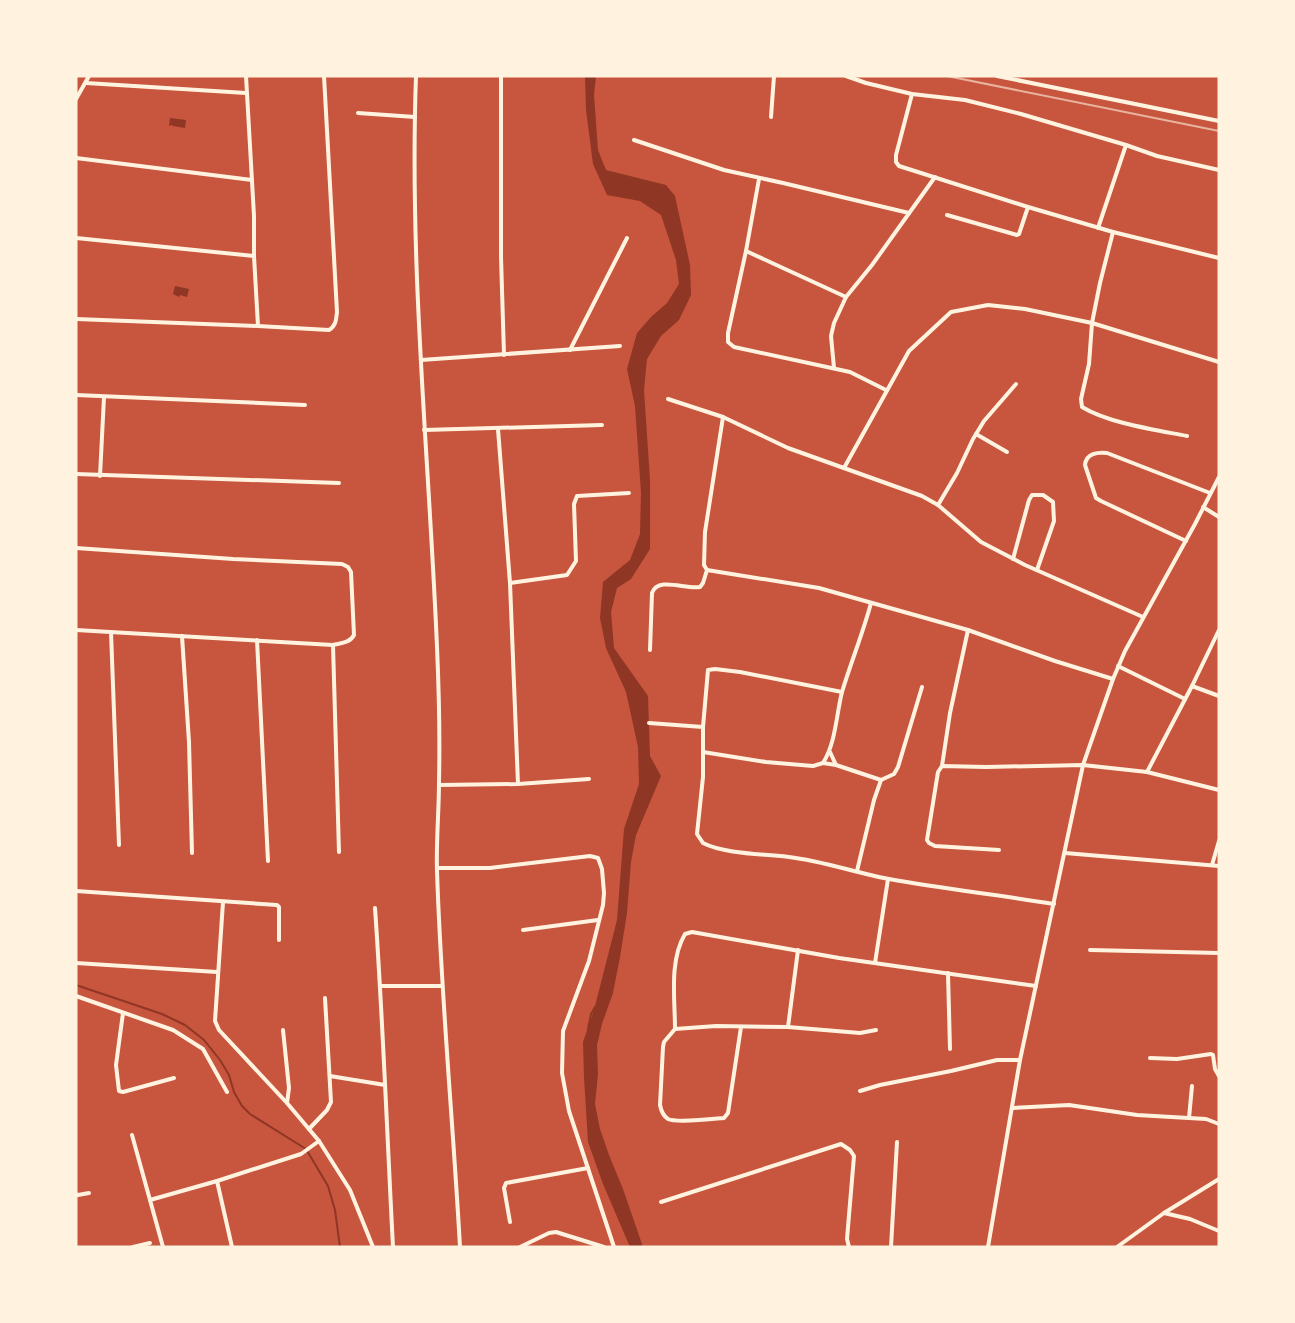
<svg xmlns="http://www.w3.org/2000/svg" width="1295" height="1323" viewBox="0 0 1295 1323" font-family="'Golos Text',sans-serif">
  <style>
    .water { fill: #8f3625 }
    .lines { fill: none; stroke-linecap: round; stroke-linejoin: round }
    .stream { stroke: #8f3625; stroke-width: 2 }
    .minor { stroke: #fff3e0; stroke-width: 4 }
    .rail { stroke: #e9b49f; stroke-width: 2 }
  </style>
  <rect width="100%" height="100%" fill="#c8553d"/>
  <g class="water">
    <path d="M 585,76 L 596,76 L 594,95 L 598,150 L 606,170 L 666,185 L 675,196 L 690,265 L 691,295 L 679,320 L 661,336 L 647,359 L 644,390 L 650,480 L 650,549 L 631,579 L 617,588 L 611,612 L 614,648 L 648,696 L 650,756 L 661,776 L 636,835 L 631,862 L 627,913 L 620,957 L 613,993 L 602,1024 L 597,1045 L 598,1074 L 595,1104 L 600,1129 L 609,1155 L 623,1189 L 643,1247 L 630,1247 L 603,1184 L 588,1142 L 584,1077 L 583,1042 L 594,1010 L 617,920 L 624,829 L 639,784 L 638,747 L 626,692 L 606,648 L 600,618 L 603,582 L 630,560 L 640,534 L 641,493 L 635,406 L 627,369 L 637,333 L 651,317 L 667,303 L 679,284 L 676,260 L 661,215 L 640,201 L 607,195 L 593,164 L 586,110 Z"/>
    <path d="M 170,118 L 186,120 L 185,128 L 173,126 L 172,125 L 169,126 Z"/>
    <path d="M 175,286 L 189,289 L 187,297 L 180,295 L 179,297 L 173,294 Z"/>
  </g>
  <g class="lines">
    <g class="stream">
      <path d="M 76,985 L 162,1014 L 185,1025 L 204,1040 L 220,1060 L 229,1075 L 234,1092 L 242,1106 L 250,1114 L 306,1149 L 328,1186 L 335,1210 L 340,1247"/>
      <path d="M 588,1029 L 591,1014 L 595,1007"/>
    </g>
    <g class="minor">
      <path d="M 246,76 L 254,216 L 254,256 L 258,326"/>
      <path d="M 416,76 C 409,267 429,457 437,647 C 439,692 440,737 439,782 C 439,812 436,841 437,871 C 441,996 453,1121 460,1247"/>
      <path d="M 501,76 L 501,257 L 504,355"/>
      <path d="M 846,76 L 866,83 L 912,94 L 965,100 L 1021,114 L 1126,145 L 1157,156 L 1219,170"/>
      <path d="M 997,76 L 1219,121"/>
      <path d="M 86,83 L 246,93"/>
      <path d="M 912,94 L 896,155 L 896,162 L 899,166 L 1028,207 L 1113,232 L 1219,258"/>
      <path d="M 76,99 L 89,76"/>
      <path d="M 358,113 L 415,117"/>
      <path d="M 771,117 L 774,76"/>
      <path d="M 634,140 L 724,170 L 783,183 L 909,213"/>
      <path d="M 76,158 L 252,180"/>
      <path d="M 759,179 L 746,251 L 728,333 L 728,342 L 734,347 L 850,372 L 886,390"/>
      <path d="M 947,215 L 1017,235 L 1019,234 L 1028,207"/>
      <path d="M 1098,228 L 1126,145"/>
      <path d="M 1113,232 L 1100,283 L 1092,323 L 1089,364 L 1081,399 L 1082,407 C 1108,423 1156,430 1187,436"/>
      <path d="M 76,238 L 254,256"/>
      <path d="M 746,251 L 846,297"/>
      <path d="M 76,319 L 258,326 L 329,330 C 336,326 336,320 337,312 L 324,76"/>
      <path d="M 570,350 L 627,238"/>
      <path d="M 421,360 L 620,346"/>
      <path d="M 834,368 L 831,336 L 834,323 L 846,297 L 872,265 L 935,177"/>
      <path d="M 76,395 L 305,405"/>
      <path d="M 668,399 L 723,417"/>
      <path d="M 498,429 L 510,583 L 518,784"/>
      <path d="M 424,430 L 602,425"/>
      <path d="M 976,434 L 1007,452"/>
      <path d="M 844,468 L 909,351 L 951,312 L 988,305 L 1025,309 L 1092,323 L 1219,362"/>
      <path d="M 76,474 L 339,483"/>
      <path d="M 100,476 L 104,397"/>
      <path d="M 938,505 L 957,473 L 973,439 L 984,421 L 1016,384"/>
      <path d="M 1203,507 L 1219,517"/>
      <path d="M 1186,541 L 1101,501 L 1096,498 L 1085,465 C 1086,453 1098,452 1107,453 L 1210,493"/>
      <path d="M 76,548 L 233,559 L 342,564 L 348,567 L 351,572 L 354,635 C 350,643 341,643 333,645 L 76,630"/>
      <path d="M 1013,559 L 1029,500 L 1032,495 L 1043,495 L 1053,502 L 1054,521 L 1037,570"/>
      <path d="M 707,570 L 819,588 L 968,630 L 1055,661 L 1113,679"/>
      <path d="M 510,583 L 567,575 L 576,561 L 574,504 L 577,496 L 629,493"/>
      <path d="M 111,632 L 119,845"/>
      <path d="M 182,636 L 189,742 L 192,853"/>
      <path d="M 257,640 L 268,861"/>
      <path d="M 333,645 L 339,852"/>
      <path d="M 650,650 L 652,593 C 658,576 686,590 700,587 L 703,583 L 707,570 L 704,565 L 705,532 L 723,417 L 788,448 L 922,496 L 938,505 L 981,542 L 1025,565 L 1143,617"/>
      <path d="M 1118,666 L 1185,699"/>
      <path d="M 1192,686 L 1219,696"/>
      <path d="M 842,692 L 740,672 L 715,669 L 708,670 L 703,727 L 703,777 L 697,834 L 703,843 C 724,854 765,854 789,857 C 823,861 856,873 889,879 C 944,889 999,895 1054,904"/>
      <path d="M 649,723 L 703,727"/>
      <path d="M 703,752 L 766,762 L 813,766 L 823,763 L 836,765 L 881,780 L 894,774 L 898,767 L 922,687"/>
      <path d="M 830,752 L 836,765"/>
      <path d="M 823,763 C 836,742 836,716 842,692 C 851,662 863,633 871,603"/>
      <path d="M 942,766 L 950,713 L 968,630"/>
      <path d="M 1147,772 L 1192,686 L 1219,630"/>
      <path d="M 439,785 L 518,784 L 589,779"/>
      <path d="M 999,850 L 935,846 L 929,843 L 927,840 L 938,772 L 942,766 L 986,767 L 1083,765 L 1147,772 L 1219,790"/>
      <path d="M 1065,853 L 1219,866"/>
      <path d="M 1212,865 L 1219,841"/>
      <path d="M 437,868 L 490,868 L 590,856 L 598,858 L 602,869 L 604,893 L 603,905 L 589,961 L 563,1031 L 562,1073 L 569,1111 L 614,1247"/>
      <path d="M 857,871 L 874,800 L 881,780"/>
      <path d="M 76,891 L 277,905 L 279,907 L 279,940"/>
      <path d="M 223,902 L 215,1021 L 219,1030 L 287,1103 L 319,1141 L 350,1190 L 373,1247"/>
      <path d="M 375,908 C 383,1021 387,1134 393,1247"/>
      <path d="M 523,930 L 598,920"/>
      <path d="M 1090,950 L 1219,953"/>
      <path d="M 76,963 L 217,972"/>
      <path d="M 875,963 L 888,879"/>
      <path d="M 948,973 L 950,1049"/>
      <path d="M 381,986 L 441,986"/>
      <path d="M 76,996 L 173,1030 L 203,1049 L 227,1092"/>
      <path d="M 123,1013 L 116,1065 L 119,1091 L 123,1092 L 174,1078"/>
      <path d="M 741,1027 L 728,1113 L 724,1118 C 713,1119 676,1123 668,1119 C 663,1116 661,1110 660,1105 L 663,1047 L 664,1042 L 675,1029 L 716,1026 L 788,1027 L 860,1033 L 876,1030"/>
      <path d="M 788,1027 L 798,950"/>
      <path d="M 675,1029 C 675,999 669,961 685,934 L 692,932 L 839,958 L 1036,986"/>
      <path d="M 283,1030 L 289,1088 L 287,1103"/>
      <path d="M 1150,1058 L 1177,1059 L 1211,1054 L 1213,1055 L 1215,1069 L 1219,1076"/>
      <path d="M 330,1076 L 385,1085"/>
      <path d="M 860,1091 L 880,1085 L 951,1071 L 997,1060 L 1020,1060"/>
      <path d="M 1012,1108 L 1069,1105 L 1137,1115 L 1206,1119 L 1219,1124"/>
      <path d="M 1189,1118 L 1192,1086"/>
      <path d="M 309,1129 L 327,1110 L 331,1102 L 325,998"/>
      <path d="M 132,1135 L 163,1247"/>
      <path d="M 217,1181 L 301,1154 L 319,1141"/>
      <path d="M 76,1194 L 78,1195 L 89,1193"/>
      <path d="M 150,1200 L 217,1181 L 232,1247"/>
      <path d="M 661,1202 L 841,1144 L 850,1150 L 854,1156 L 847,1239 L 849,1247"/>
      <path d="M 1164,1213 L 1190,1219 L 1219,1231"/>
      <path d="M 510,1222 L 504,1188 L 506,1183 L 588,1168"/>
      <path d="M 133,1247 L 150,1243"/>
      <path d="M 520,1247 L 549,1233 L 556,1232 L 604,1247"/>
      <path d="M 891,1247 L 897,1142"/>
      <path d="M 988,1247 L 1020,1060 L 1083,765 L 1113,679 L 1125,651 L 1195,524 L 1219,477"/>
      <path d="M 1117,1247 L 1164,1213 L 1219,1179"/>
    </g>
    <path class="rail" d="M 947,76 L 1219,131"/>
  </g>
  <rect width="1295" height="1323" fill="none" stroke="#fff3e0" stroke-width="155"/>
</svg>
